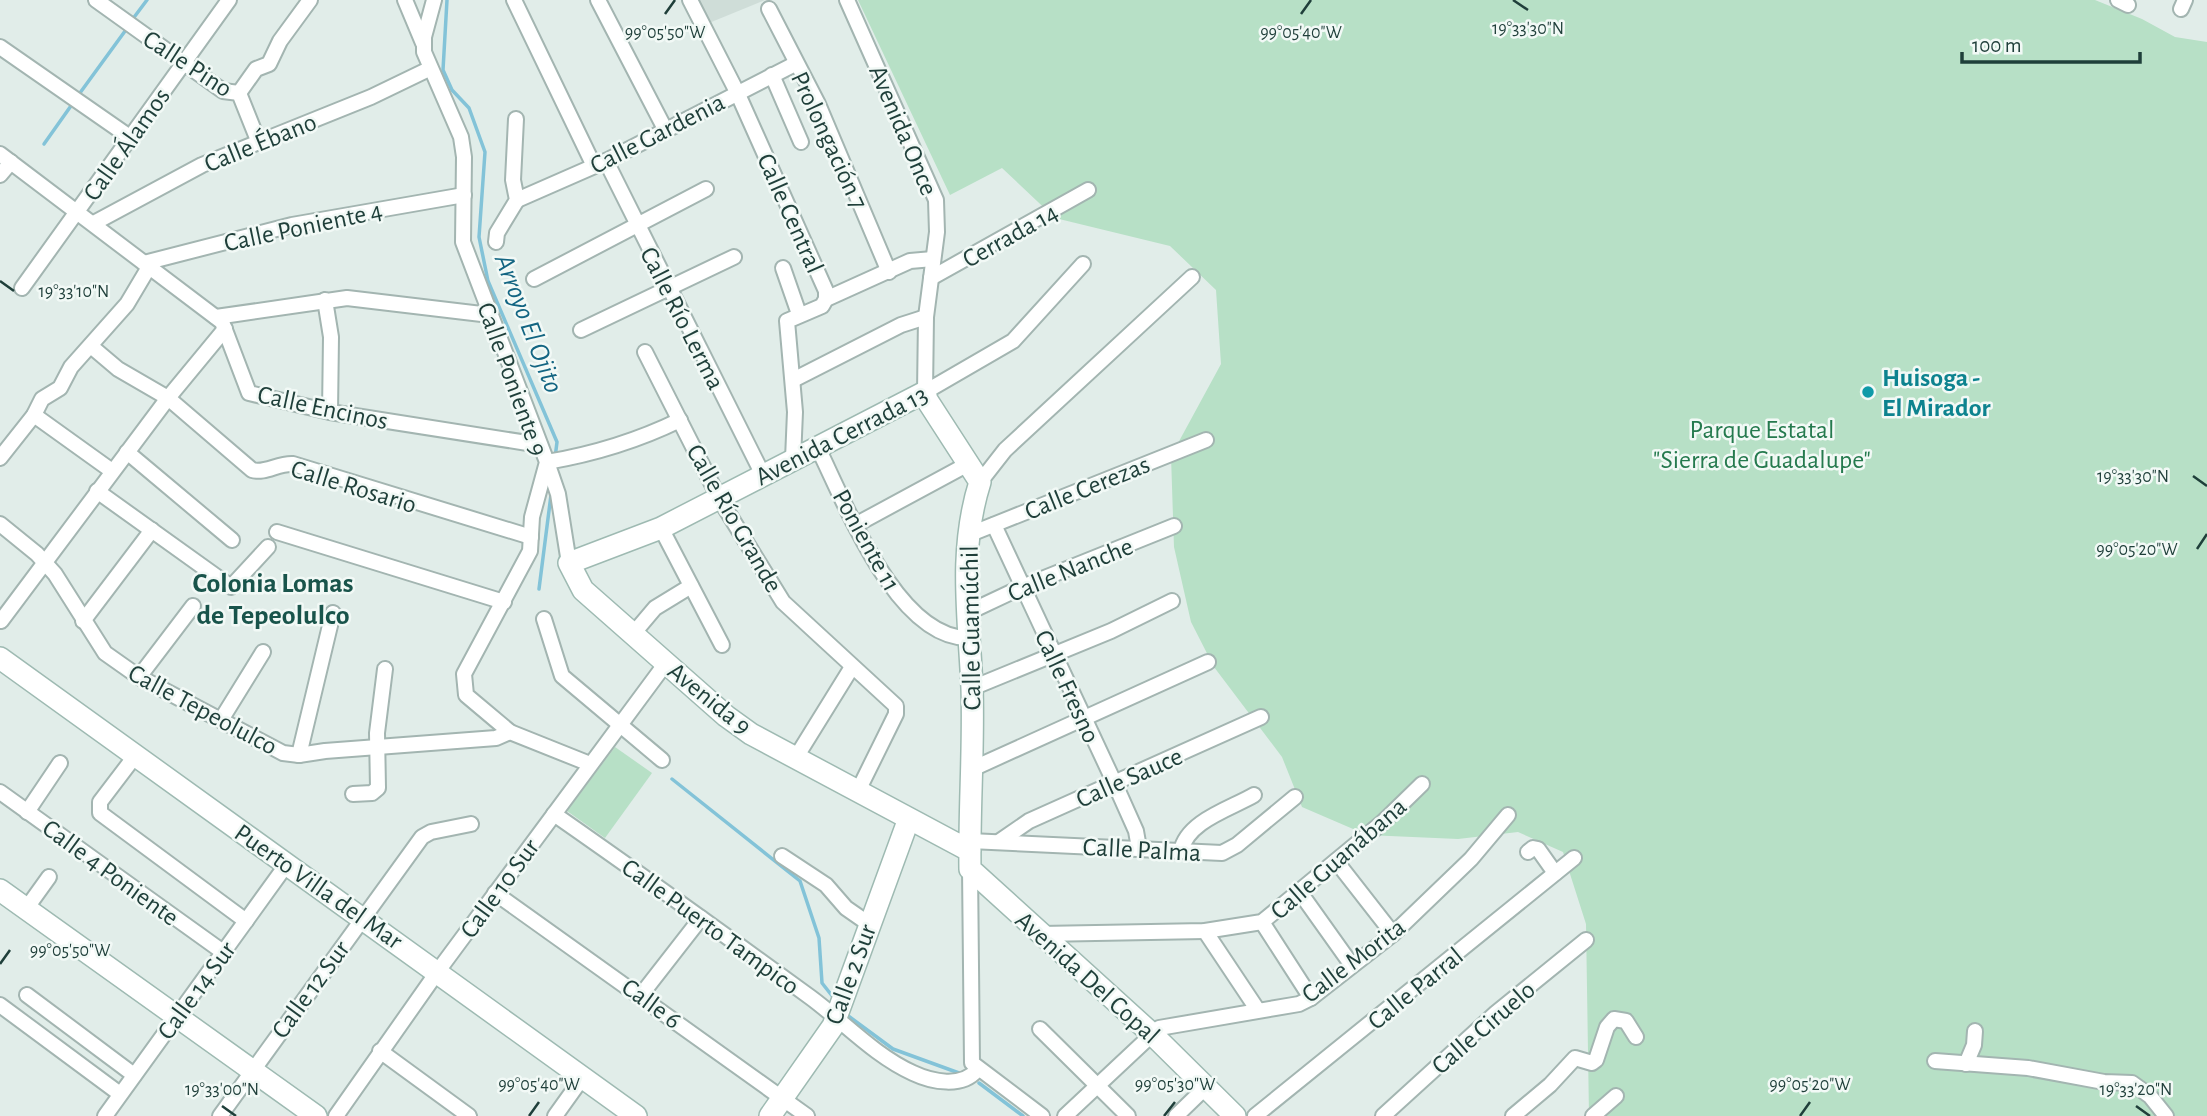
<svg xmlns="http://www.w3.org/2000/svg" width="2207" height="1116" viewBox="0 0 2207 1116" font-family="'Alegreya Sans',sans-serif">
  <style>
    .built { fill: #cfddd8 }
    .green { fill: #b7e0c6 }
    .lines { fill: none; stroke-linecap: round; stroke-linejoin: round }
    .stream { stroke: #83c3d8; stroke-width: 3.5 }
    .street-casing { stroke: #a3b5b1; stroke-width: 18 }
    .secondary-casing { stroke: #9ebab2; stroke-width: 24 }
    .street { stroke: #fff; stroke-width: 14 }
    .secondary { stroke: #fff; stroke-width: 21 }
    .ticks { fill: none; stroke: #1f3f3a; stroke-width: 2.5 }
    .culture-dot { fill: #0f9aa8; stroke: #f2f9f6; stroke-width: 2.5 }
    .labels { text-anchor: middle; stroke-width: 5; stroke-linejoin: round; paint-order: stroke }
    .street-label { font-size: 26px; fill: #1f3f3a; stroke: #f2f9f6 }
    .culture-label { font-size: 26px; font-weight: bold; fill: #0d838f; stroke: #f2f9f6; text-anchor: start }
    .park-label { font-size: 26px; fill: #257a4e; stroke: #f2f9f6 }
    .water-label { font-size: 28px; font-style: italic; fill: #136582; stroke: #f2f9f6 }
    .neighbourhood-label { font-size: 28px; font-weight: bold; fill: #19544b; stroke: #f2f9f6 }
    .ticks-label { font-size: 18px; text-anchor: middle; fill: #1f3f3a; stroke: #f2f9f6; stroke-width: 5; stroke-linejoin: round; paint-order: stroke }
  </style>
  <rect width="100%" height="100%" fill="#e1ede9"/>
  <path class="built" d="M 697,0 L 765,0 L 709,23 Z"/>
  <g class="green">
    <path d="M 858,0 L 2095,0 L 2142,19 L 2175,37 L 2207,42 L 2207,1116 L 1589,1116 L 1586,924 L 1563,852 L 1518,832 L 1458,839 L 1367,835 L 1302,807 L 1282,757 L 1214,667 L 1191,622 L 1174,547 L 1171,456 L 1221,364 L 1216,290 L 1170,246 L 1055,218 L 1002,168 L 950,195 Z"/>
    <path d="M 615,747 L 652,773 L 605,838 L 567,811 Z"/>
  </g>
  <g class="lines">
    <g class="stream">
      <path d="M 447,0 L 443,70 L 452,90 L 469,108 L 485,152 L 479,237 L 488,281 L 557,442 L 555,458"/>
      <path d="M 132,20 L 147,0"/>
      <path d="M 77,97 L 128,27"/>
      <path d="M 44,144 L 73,103"/>
      <path d="M 539,589 L 551,495"/>
      <path d="M 672,779 L 800,881 L 819,938 L 822,983 L 833,997"/>
      <path d="M 847,1015 L 893,1049 L 959,1073"/>
      <path d="M 979,1083 L 1023,1116"/>
    </g>
    <defs>
      <g id="street">
        <path d="M 96,0 L 223,91 L 239,93 L 259,143"/>
        <path d="M 405,0 L 423,43"/>
        <path d="M 434,0 L 424,37 L 424,52 L 461,137 L 464,157 L 463,242 L 547,462 L 532,517 L 530,551 L 464,674 L 466,695 L 510,732"/>
        <path d="M 514,0 L 594,166"/>
        <path d="M 598,0 L 665,129"/>
        <path d="M 690,0 L 737,92 L 826,291 L 826,299"/>
        <path d="M 847,0 L 936,200 L 937,232 L 926,317 L 925,392 L 1013,341 L 1083,264"/>
        <path d="M 2118,0 L 2128,5"/>
        <path d="M 769,9 L 818,104 L 889,272"/>
        <path d="M 2181,9 L 2185,0"/>
        <path d="M 0,47 L 131,138"/>
        <path d="M 772,75 L 801,142"/>
        <path d="M 239,93 L 256,69 L 269,64 L 280,41 L 310,0"/>
        <path d="M 0,154 L 222,322 L 249,393 L 330,412 L 540,445"/>
        <path d="M 606,161 L 763,475"/>
        <path d="M 0,175 L 11,162"/>
        <path d="M 517,200 L 606,161 L 795,64"/>
        <path d="M 94,223 L 202,165 L 371,97 L 429,69"/>
        <path d="M 496,242 L 497,233 L 517,200 L 513,180 L 516,119"/>
        <path d="M 144,263 L 292,225 L 464,195"/>
        <path d="M 783,268 L 799,314"/>
        <path d="M 931,278 L 1088,190"/>
        <path d="M 534,279 L 706,189"/>
        <path d="M 22,288 L 229,0"/>
        <path d="M 325,300 L 331,337 L 330,412"/>
        <path d="M 216,317 L 347,298 L 490,315"/>
        <path d="M 581,330 L 734,257"/>
        <path d="M 92,347 L 118,369 L 168,398 L 252,470 C 265,474 278,463 293,464 L 531,537"/>
        <path d="M 645,352 L 719,498 L 783,602 L 896,706 L 896,714 L 857,793"/>
        <path d="M 793,380 L 901,325 L 926,317"/>
        <path d="M 34,415 L 112,471"/>
        <path d="M 817,446 C 845,502 896,638 968,638"/>
        <path d="M 127,452 L 232,540"/>
        <path d="M 0,458 L 34,415 L 42,399 L 60,388 L 71,367 L 127,304 L 149,267"/>
        <path d="M 793,459 L 795,412 L 787,321 L 822,306 L 826,299 L 910,261 L 933,259"/>
        <path d="M 980,482 L 1005,450 L 1192,277"/>
        <path d="M 97,491 L 231,587 L 268,547"/>
        <path d="M 0,524 L 37,554 L 55,574 L 105,653 L 139,677 L 283,753 L 299,755 L 325,751 L 496,738 L 510,732 L 590,764"/>
        <path d="M 857,524 L 968,464"/>
        <path d="M 994,525 L 1115,784 L 1136,831 L 1139,848"/>
        <path d="M 661,528 L 722,645"/>
        <path d="M 277,532 L 504,602"/>
        <path d="M 968,535 L 1206,440"/>
        <path d="M 569,563 L 558,494 L 547,462 C 594,454 637,441 680,420"/>
        <path d="M 967,613 L 1022,587 L 1174,526"/>
        <path d="M 544,619 L 562,676 L 662,760"/>
        <path d="M 1,621 L 168,398 L 225,329"/>
        <path d="M 83,621 L 152,530"/>
        <path d="M 633,634 L 655,608 L 691,586"/>
        <path d="M 139,677 L 193,606"/>
        <path d="M 972,688 L 1111,631 L 1172,601"/>
        <path d="M 221,720 L 263,652"/>
        <path d="M 299,755 L 333,613"/>
        <path d="M 135,756 L 100,802 L 100,813 L 246,921"/>
        <path d="M 795,759 L 852,667"/>
        <path d="M 972,769 L 1208,662"/>
        <path d="M 0,792 L 223,952"/>
        <path d="M 353,794 L 372,793 L 378,788 L 377,733 L 385,669"/>
        <path d="M 27,812 L 60,763"/>
        <path d="M 554,814 C 640,874 725,935 810,997 C 844,1022 875,1056 913,1073 C 932,1082 962,1088 977,1070"/>
        <path d="M 970,841 L 1222,853 L 1237,845 L 1295,797"/>
        <path d="M 1000,841 L 1029,821 L 1261,717"/>
        <path d="M 1181,851 C 1187,821 1230,809 1254,795"/>
        <path d="M 1528,852 L 1533,848 L 1538,849 L 1555,873"/>
        <path d="M 782,856 L 826,885 L 846,908 L 869,924"/>
        <path d="M 1336,861 L 1393,934"/>
        <path d="M 970,869 L 972,1063 L 1042,1116"/>
        <path d="M 1299,891 L 1351,964"/>
        <path d="M 495,893 L 807,1116"/>
        <path d="M 26,909 L 49,877"/>
        <path d="M 1262,922 L 1311,998"/>
        <path d="M 1205,931 L 1257,1009"/>
        <path d="M 1041,934 L 1205,931 L 1262,922 L 1383,822 L 1422,784"/>
        <path d="M 27,995 L 134,1075"/>
        <path d="M 641,995 L 701,918"/>
        <path d="M 0,1005 L 120,1094"/>
        <path d="M 1040,1029 L 1128,1116"/>
        <path d="M 380,1051 L 469,1116"/>
        <path d="M 1935,1061 L 2028,1068 L 2104,1082 L 2132,1083 L 2150,1096 L 2166,1116"/>
        <path d="M 1966,1064 L 1974,1045 L 1975,1031"/>
        <path d="M 105,1116 L 287,864"/>
        <path d="M 220,1116 L 422,837 L 431,832 L 471,824"/>
        <path d="M 336,1116 L 438,971 L 666,663"/>
        <path d="M 555,1116 L 583,1077"/>
        <path d="M 1065,1116 L 1159,1028 L 1299,1004 L 1311,998 L 1393,934 L 1471,859 L 1508,815"/>
        <path d="M 1176,1116 L 1206,1087"/>
        <path d="M 1255,1116 L 1574,858"/>
        <path d="M 1383,1116 L 1496,1013 L 1586,940"/>
        <path d="M 1513,1116 L 1550,1085 L 1575,1058 L 1592,1063 L 1596,1060 L 1607,1027 L 1614,1019 L 1626,1021 L 1636,1037"/>
        <path d="M 1593,1116 L 1616,1096"/>
      </g>
      <g id="secondary">
        <path d="M 0,658 L 636,1116"/>
        <path d="M 970,851 L 751,734 L 726,716 L 583,590 L 569,563 L 661,528 L 925,392 L 927,400 L 980,482 C 958,551 969,618 972,688 C 974,748 969,809 970,869 L 1152,1034 L 1235,1116"/>
        <path d="M 0,890 L 316,1116"/>
        <path d="M 770,1116 L 833,1026 L 908,821"/>
      </g>
    </defs>
    <use href="#street" class="street-casing"/>
    <use href="#secondary" class="secondary-casing"/>
    <use href="#street" class="street"/>
    <use href="#secondary" class="secondary"/>
  </g>
  <path class="ticks" d="M 1513,0 L 1528,10M 665,14 L 675,0M 1301,14 L 1311,0M 0,281 L 14,291M 2193,476 L 2207,486M 2197,549 L 2207,534M 0,964 L 10,950M 222,1106 L 236,1116M 2136,1106 L 2150,1116M 529,1116 L 539,1102M 1164,1116 L 1175,1102M 1800,1116 L 1810,1102"/>
  <circle class="culture-dot" cx="1868" cy="392" r="7"/>
  <g class="labels">
    <g class="street-label">
      <text transform="translate(188 63) rotate(33)" y="9">Calle Pino</text>
      <text transform="translate(904 130) rotate(67)" y="9">Avenida Once</text>
      <text transform="translate(657 133) rotate(-27)" y="9">Calle Gardenia</text>
      <text transform="translate(830 140) rotate(65)" y="9">Prolongación 7</text>
      <text transform="translate(260 142) rotate(-22)" y="9">Calle Ébano</text>
      <text transform="translate(126 144) rotate(-55)" y="9">Calle Álamos</text>
      <text transform="translate(791 213) rotate(66)" y="9">Calle Central</text>
      <text transform="translate(303 226) rotate(-12)" y="9">Calle Poniente 4</text>
      <text transform="translate(1010 235) rotate(-29)" y="9">Cerrada 14</text>
      <text transform="translate(683 318) rotate(63)" y="9">Calle Río Lerma</text>
      <text transform="translate(513 379) rotate(70)" y="9">Calle Poniente 9</text>
      <text transform="translate(323 407) rotate(12)" y="9">Calle Encinos</text>
      <text transform="translate(841 435) rotate(-27)" y="9">Avenida Cerrada 13</text>
      <text transform="translate(354 486) rotate(17)" y="9">Calle Rosario</text>
      <text transform="translate(1087 487) rotate(-22)" y="9">Calle Cerezas</text>
      <text transform="translate(735 518) rotate(60)" y="9">Calle Río Grande</text>
      <text transform="translate(867 540) rotate(61)" y="9">Poniente 11</text>
      <text transform="translate(1070 569) rotate(-22)" y="9">Calle Nanche</text>
      <text transform="translate(970 628) rotate(-91)" y="9">Calle Guamúchil</text>
      <text transform="translate(1068 686) rotate(65)" y="9">Calle Fresno</text>
      <text transform="translate(710 698) rotate(39)" y="9">Avenida 9</text>
      <text transform="translate(203 709) rotate(28)" y="9">Calle Tepeolulco</text>
      <text transform="translate(1129 777) rotate(-24)" y="9">Calle Sauce</text>
      <text transform="translate(1142 849) rotate(3)" y="9">Calle Palma</text>
      <text transform="translate(1338 858) rotate(-41)" y="9">Calle Guanábana</text>
      <text transform="translate(111 872) rotate(36)" y="9">Calle 4 Poniente</text>
      <text transform="translate(319 886) rotate(35)" y="9">Puerto Villa del Mar</text>
      <text transform="translate(499 888) rotate(-54)" y="9">Calle 10 Sur</text>
      <text transform="translate(711 926) rotate(36)" y="9">Calle Puerto Tampico</text>
      <text transform="translate(1353 960) rotate(-37)" y="9">Calle Morita</text>
      <text transform="translate(850 974) rotate(-70)" y="9">Calle 2 Sur</text>
      <text transform="translate(1088 977) rotate(42)" y="9">Avenida Del Copal</text>
      <text transform="translate(1415 988) rotate(-39)" y="9">Calle Parral</text>
      <text transform="translate(310 989) rotate(-54)" y="9">Calle 12 Sur</text>
      <text transform="translate(196 990) rotate(-54)" y="9">Calle 14 Sur</text>
      <text transform="translate(652 1003) rotate(36)" y="9">Calle 6</text>
      <text transform="translate(1483 1027) rotate(-41)" y="9">Calle Ciruelo</text>
    </g>
    <g class="culture-label">
      <text x="1882" y="386">Huisoga -<tspan x="1882" dy="30">El Mirador</tspan></text>
    </g>
    <g class="park-label">
      <text x="1762" y="438">Parque Estatal<tspan x="1762" dy="30">"Sierra de Guadalupe"</tspan></text>
    </g>
    <g class="water-label">
      <text transform="translate(530 323) rotate(69)" y="10">Arroyo El Ojito</text>
    </g>
    <g class="neighbourhood-label">
      <text x="273" y="592">Colonia Lomas<tspan x="273" dy="32">de Tepeolulco</tspan></text>
    </g>
  </g>
  <g class="ticks-label">
    <text x="1528" y="34">19°33'30"N</text>
    <text x="665" y="38">99°05'50"W</text>
    <text x="1301" y="38">99°05'40"W</text>
    <text x="74" y="297">19°33'10"N</text>
    <text x="2133" y="482">19°33'30"N</text>
    <text x="2137" y="555">99°05'20"W</text>
    <text x="70" y="956">99°05'50"W</text>
    <text x="539" y="1090">99°05'40"W</text>
    <text x="1175" y="1090">99°05'30"W</text>
    <text x="1810" y="1090">99°05'20"W</text>
    <text x="222" y="1095">19°33'00"N</text>
    <text x="2136" y="1095">19°33'20"N</text>
  </g>
  <path d="M1962 52v10h178v-10" fill="none" stroke="#1f3f3a" stroke-width="3.5"/>
  <text x="1972" y="52" font-size="21" fill="#1f3f3a" stroke="#f2f9f6" stroke-width="5" paint-order="stroke">100 m</text>
</svg>
